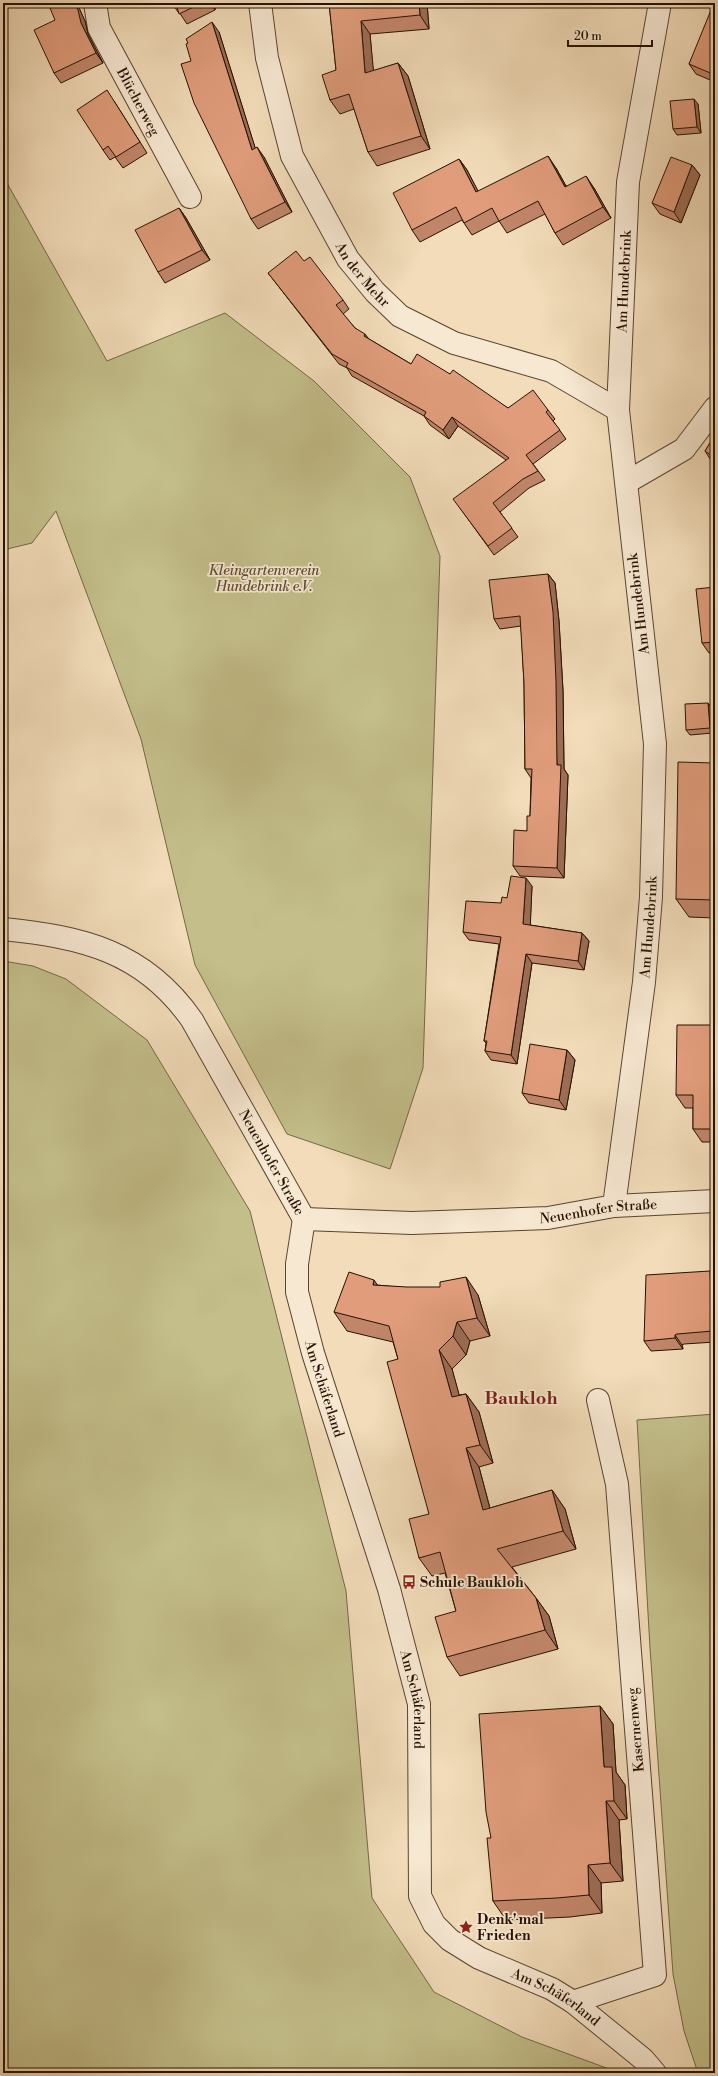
<svg xmlns="http://www.w3.org/2000/svg" width="718" height="2076" viewBox="0 0 718 2076" font-family="'Libre Bodoni',serif">
  <style>
    .green { fill: #c3be8a; stroke: #746846 }
    .lines { fill: none; stroke-linecap: round; stroke-linejoin: round }
    .street-casing { stroke: #59442f; stroke-width: 24 }
    .street { stroke: #f7e8d2; stroke-width: 22 }
    .wall { fill: #c1866a; stroke: #261101 }
    .shaded-wall { fill: #9d6d56; stroke: #261101 }
    .building { fill: #e09c7b; stroke: #261101 }
    .labels { text-anchor: middle; stroke-width: 3.5; stroke-linejoin: round; paint-order: stroke }
    .street-label { font-size: 14px; fill: #261101; stroke: #f7e8d2 }
    .park-label { font-size: 14px; font-style: italic; fill: #5d4e31; stroke: #f7e8d2 }
    .poi-label { font-size: 14px; font-weight: bold; fill: #261101; stroke: #f7e8d2; text-anchor: start }
    .district-label { font-size: 18px; font-weight: bold; fill: #7a1f14; stroke: #f7e8d2 }
  </style>
  <rect width="100%" height="100%" fill="#f2dcb9"/>
  <filter id="stains"><feTurbulence type="fractalNoise" baseFrequency=".005" numOctaves="4"/><feColorMatrix values="0 0 0 0 .2 0 0 0 0 .09 0 0 0 0 .02 0 0 0 .5 -.17"/></filter>
  <radialGradient id="worn" r=".72"><stop offset=".6" stop-color="#630" stop-opacity="0"/><stop offset="1" stop-color="#630" stop-opacity=".3"/></radialGradient>
  <g class="green">
    <path d="M 3,176 L 107,361 L 225,313 L 314,381 L 410,477 L 440,556 L 423,1068 L 390,1169 L 287,1134 L 195,965 L 141,739 L 56,511 L 32,543 L 3,550 Z"/>
    <path d="M 3,961 L 33,966 L 66,979 L 147,1040 L 250,1211 L 346,1591 L 372,1898 L 434,1992 L 522,2037 L 620,2073 L 3,2073 Z"/>
    <path d="M 715,1414 L 715,2073 L 698,2073 L 684,2031 L 673,1974 L 650,1648 L 637,1420 Z"/>
  </g>
  <g class="lines">
    <defs>
      <g id="street">
        <path id="s1" d="M 95,3 L 99,28 L 190,197"/>
        <path id="s2" d="M 260,3 L 267,58 L 292,156 L 348,259 L 375,292 L 400,316 L 454,343 L 551,371 L 618,410"/>
        <path d="M 627,482 L 684,449 L 715,408"/>
        <path id="s3" d="M 3,929 C 82,937 144,951 192,1020 L 304,1219"/>
        <path id="s4" d="M 614,1206 L 644,982 L 651,897 L 655,744 L 618,410 L 628,182 L 660,3"/>
        <path id="s5" d="M 304,1219 L 297,1264 L 297,1292 L 313,1353 L 389,1589 L 419,1704 L 420,1896 L 434,1924 L 450,1940 L 479,1958 L 552,1989 L 573,2002 L 643,2059 L 655,2073"/>
        <path id="s6" d="M 304,1219 L 412,1223 L 548,1218 L 614,1206 L 715,1201"/>
        <path d="M 573,2002 L 655,1975 L 617,1484 L 598,1400"/>
      </g>
    </defs>
    <use href="#street" class="street-casing"/>
    <use href="#street" class="street"/>
  </g>
  <g class="wall">
    <path d="M 61,3 L 76,3 L 79,8 L 85,21 L 88,34 L 103,63 L 61,83 L 54,73 Z"/>
    <path d="M 172,3 L 215,3 L 215,10 L 187,24 L 179,12 L 178,12 Z"/>
    <path d="M 329,3 L 427,3 L 429,29 L 370,34 L 373,71 L 398,63 L 408,76 L 430,149 L 377,166 L 368,152 L 354,109 L 340,114 L 330,100 L 336,70 Z"/>
    <path d="M 715,12 L 715,82 L 696,74 L 689,64 Z"/>
    <path d="M 219,32 L 255,148 L 264,157 L 292,212 L 258,229 L 251,219 Z"/>
    <path d="M 114,101 L 147,153 L 123,168 L 115,157 L 110,160 L 103,150 Z"/>
    <path d="M 698,104 L 701,133 L 677,135 L 673,129 Z"/>
    <path d="M 459,159 L 467,170 L 478,192 L 556,168 L 566,186 L 594,188 L 611,218 L 563,245 L 555,233 L 545,214 L 507,233 L 499,221 L 472,235 L 462,220 L 420,242 L 412,230 Z"/>
    <path d="M 692,165 L 700,175 L 681,223 L 660,214 L 652,203 Z"/>
    <path d="M 179,208 L 186,218 L 210,260 L 165,283 L 158,272 Z"/>
    <path d="M 268,273 L 343,300 L 349,309 L 343,314 L 355,328 L 369,339 L 411,364 L 450,374 L 508,408 L 548,410 L 555,419 L 553,421 L 566,439 L 533,464 L 545,480 L 529,488 L 500,512 L 518,537 L 494,555 L 460,508 L 506,460 L 458,426 L 449,439 L 430,425 L 424,416 L 352,376 L 347,368 L 339,364 L 275,282 Z"/>
    <path d="M 715,435 L 715,464 L 712,462 L 705,451 Z"/>
    <path d="M 548,574 L 555,583 L 559,621 L 563,691 L 564,769 L 568,775 L 564,878 L 520,876 L 513,866 L 527,831 L 530,816 L 531,778 L 525,769 L 524,683 L 521,626 L 500,629 L 494,619 Z"/>
    <path d="M 715,587 L 715,653 L 709,653 L 702,643 Z"/>
    <path d="M 708,703 L 712,708 L 713,733 L 690,735 L 686,730 Z"/>
    <path d="M 715,763 L 715,918 L 689,917 L 676,899 Z"/>
    <path d="M 532,886 L 530,925 L 582,933 L 589,941 L 584,970 L 532,963 L 517,1064 L 491,1060 L 485,1051 L 486,1043 L 484,1041 L 499,944 L 469,940 L 463,932 L 501,903 L 507,898 Z"/>
    <path d="M 715,1025 L 715,1142 L 702,1142 L 693,1129 L 693,1108 L 685,1108 L 676,1095 Z"/>
    <path d="M 567,1050 L 575,1060 L 566,1110 L 529,1103 L 522,1093 Z"/>
    <path d="M 710,1271 L 715,1278 L 715,1342 L 684,1344 L 682,1345 L 683,1349 L 651,1351 L 644,1341 Z"/>
    <path d="M 377,1285 L 478,1295 L 490,1336 L 470,1341 L 466,1355 L 452,1369 L 459,1395 L 466,1394 L 479,1412 L 493,1463 L 479,1467 L 490,1508 L 552,1490 L 565,1509 L 576,1549 L 512,1567 L 536,1598 L 549,1616 L 558,1649 L 460,1676 L 447,1657 L 456,1611 L 445,1573 L 432,1576 L 419,1558 L 429,1514 L 398,1359 L 393,1342 L 347,1331 L 334,1312 Z"/>
    <path d="M 600,1706 L 613,1724 L 616,1772 L 625,1785 L 627,1819 L 619,1820 L 623,1881 L 601,1883 L 602,1913 L 570,1917 L 506,1920 L 493,1901 L 491,1838 Z"/>
  </g>
  <g class="shaded-wall">
    <path d="M 74,3 L 76,3 L 79,8 L 85,21 L 88,34 L 103,63 L 96,53 L 81,23 Z"/>
    <path d="M 210,3 L 215,3 L 215,10 Z"/>
    <path d="M 419,3 L 427,3 L 429,29 L 420,15 Z"/>
    <path d="M 361,21 L 370,34 L 375,87 L 365,73 Z"/>
    <path d="M 212,22 L 219,32 L 259,160 L 252,150 Z"/>
    <path d="M 398,63 L 408,76 L 430,149 L 421,136 Z"/>
    <path d="M 694,99 L 698,104 L 701,133 L 697,127 Z"/>
    <path d="M 257,147 L 264,157 L 292,212 L 285,202 Z"/>
    <path d="M 548,156 L 556,168 L 573,199 L 565,187 Z"/>
    <path d="M 459,159 L 467,170 L 485,204 L 476,192 Z"/>
    <path d="M 692,165 L 700,175 L 681,223 L 674,212 Z"/>
    <path d="M 586,176 L 594,188 L 611,218 L 603,207 Z"/>
    <path d="M 179,208 L 186,218 L 210,260 L 202,250 Z"/>
    <path d="M 365,334 L 372,343 L 364,336 Z"/>
    <path d="M 452,417 L 458,426 L 449,439 L 443,430 Z"/>
    <path d="M 548,574 L 555,583 L 559,621 L 563,691 L 564,769 L 568,775 L 564,878 L 557,868 L 557,765 Z"/>
    <path d="M 708,703 L 712,708 L 713,733 L 710,728 Z"/>
    <path d="M 526,878 L 532,886 L 530,933 L 523,924 Z"/>
    <path d="M 582,933 L 589,941 L 584,970 L 578,961 Z"/>
    <path d="M 526,954 L 532,963 L 517,1064 L 511,1055 Z"/>
    <path d="M 567,1050 L 575,1060 L 566,1110 L 559,1100 Z"/>
    <path d="M 710,1271 L 715,1278 L 715,1334 L 713,1331 Z"/>
    <path d="M 466,1277 L 478,1295 L 490,1336 L 477,1318 Z"/>
    <path d="M 374,1280 L 387,1299 L 373,1285 Z"/>
    <path d="M 457,1322 L 470,1341 L 466,1355 L 453,1336 Z"/>
    <path d="M 675,1335 L 682,1345 L 683,1349 L 675,1338 Z"/>
    <path d="M 439,1350 L 452,1369 L 465,1416 L 452,1397 Z"/>
    <path d="M 466,1394 L 479,1412 L 493,1463 L 480,1445 Z"/>
    <path d="M 466,1448 L 479,1467 L 495,1528 L 483,1510 Z"/>
    <path d="M 552,1490 L 565,1509 L 576,1549 L 563,1531 Z"/>
    <path d="M 536,1598 L 549,1616 L 558,1649 L 545,1630 Z"/>
    <path d="M 600,1706 L 613,1724 L 616,1772 L 625,1785 L 627,1819 L 614,1801 L 604,1767 Z"/>
    <path d="M 606,1801 L 619,1820 L 623,1881 L 610,1863 Z"/>
    <path d="M 588,1865 L 601,1883 L 602,1913 L 589,1895 Z"/>
  </g>
  <g class="building">
    <path d="M 61,3 L 74,3 L 78,10 L 81,23 L 96,53 L 54,73 L 34,30 L 55,20 L 50,8 Z"/>
    <path d="M 176,3 L 202,3 L 179,14 Z"/>
    <path d="M 329,3 L 419,3 L 420,15 L 361,21 L 365,73 L 398,63 L 421,136 L 368,152 L 349,94 L 330,100 L 322,75 L 336,70 Z"/>
    <path d="M 711,10 L 715,12 L 715,75 L 689,64 Z"/>
    <path d="M 212,22 L 252,150 L 257,147 L 285,202 L 251,219 L 194,103 L 181,64 L 191,61 L 186,44 L 188,43 L 186,39 Z"/>
    <path d="M 107,90 L 140,142 L 116,157 L 108,146 L 103,150 L 77,110 Z"/>
    <path d="M 694,99 L 697,127 L 673,129 L 670,101 Z"/>
    <path d="M 548,156 L 565,187 L 586,176 L 603,207 L 555,233 L 538,201 L 499,221 L 492,208 L 464,223 L 456,207 L 412,230 L 393,193 L 459,159 L 476,192 Z"/>
    <path d="M 671,157 L 692,165 L 674,212 L 652,203 Z"/>
    <path d="M 179,208 L 202,250 L 158,272 L 135,230 Z"/>
    <path d="M 296,251 L 304,261 L 310,257 L 343,300 L 336,305 L 355,328 L 365,334 L 364,336 L 411,364 L 417,354 L 450,374 L 453,370 L 508,408 L 533,390 L 548,410 L 546,412 L 560,430 L 526,455 L 538,471 L 523,479 L 493,503 L 512,528 L 488,546 L 453,499 L 509,458 L 452,417 L 443,430 L 424,416 L 426,412 L 346,367 L 348,363 L 332,354 L 268,273 Z"/>
    <path d="M 715,435 L 715,458 L 705,451 Z"/>
    <path d="M 548,574 L 553,612 L 556,681 L 557,765 L 561,765 L 557,868 L 513,866 L 514,830 L 527,831 L 527,816 L 530,816 L 532,769 L 525,769 L 524,683 L 520,616 L 494,619 L 489,580 Z"/>
    <path d="M 715,587 L 715,642 L 702,643 L 696,589 Z"/>
    <path d="M 708,703 L 710,728 L 686,730 L 685,704 Z"/>
    <path d="M 678,762 L 715,763 L 715,900 L 676,899 Z"/>
    <path d="M 511,876 L 526,878 L 523,924 L 582,933 L 578,961 L 526,954 L 511,1055 L 485,1051 L 487,1041 L 484,1041 L 501,937 L 463,932 L 466,901 L 501,903 L 502,897 L 507,898 Z"/>
    <path d="M 677,1025 L 715,1025 L 715,1129 L 693,1129 L 693,1095 L 676,1095 Z"/>
    <path d="M 530,1044 L 567,1050 L 559,1100 L 522,1093 Z"/>
    <path d="M 710,1271 L 713,1331 L 677,1334 L 675,1335 L 675,1338 L 644,1341 L 646,1275 Z"/>
    <path d="M 349,1272 L 374,1280 L 373,1285 L 407,1287 L 440,1287 L 440,1282 L 466,1277 L 477,1318 L 457,1322 L 453,1336 L 439,1350 L 452,1397 L 466,1394 L 480,1445 L 466,1448 L 483,1510 L 552,1490 L 563,1531 L 497,1549 L 536,1598 L 545,1630 L 447,1657 L 435,1617 L 456,1611 L 440,1552 L 419,1558 L 409,1519 L 429,1514 L 387,1362 L 398,1359 L 389,1326 L 334,1312 Z"/>
    <path d="M 600,1706 L 604,1767 L 612,1767 L 614,1801 L 606,1801 L 610,1863 L 588,1865 L 589,1895 L 557,1898 L 493,1901 L 487,1838 L 491,1838 L 486,1812 L 479,1714 Z"/>
  </g>
  <defs>
    <symbol id="bus-bare" viewBox="-9 -9 18 18"><path d="M-5-6H5V4H4V6H2V4H-2V6H-4V4H-5ZM-3.5-4V0h7V-4ZM-3.5 1.2v1.5H-2V1.2ZM2 1.2v1.5H3.5V1.2Z" fill="#8f2418" stroke="#f7e8d2" stroke-width="2.5" paint-order="stroke"/></symbol>
    <symbol id="sight-bare" viewBox="-9 -9 18 18"><path d="M0-6L1.8-2.2L6-1.7L2.9 1.2L3.7 5.4L0 3.3L-3.7 5.4L-2.9 1.2L-6-1.7L-1.8-2.2Z" fill="#8f2418" stroke="#f7e8d2" stroke-width="2.5" paint-order="stroke"/></symbol>
  </defs>
  <g fill-rule="evenodd">
    <use href="#bus-bare" x="399" y="1572" width="20" height="20"/>
    <use href="#sight-bare" x="456" y="1917" width="20" height="20"/>
  </g>
  <g class="labels">
    <g class="street-label">
      <text dy="5" stroke="none"><textPath href="#s1" startOffset="109">Blücherweg</textPath></text>
      <text dy="5" stroke="none"><textPath href="#s2" startOffset="295">An der Mehr</textPath></text>
      <text dy="5" stroke="none"><textPath href="#s4" startOffset="929">Am Hundebrink</textPath></text>
      <text transform="translate(638 604) rotate(-97)" y="5">Am Hundebrink</text>
      <text dy="5" stroke="none"><textPath href="#s4" startOffset="281">Am Hundebrink</textPath></text>
      <text dy="5" stroke="none"><textPath href="#s3" startOffset="381">Neuenhofer Straße</textPath></text>
      <text dy="5" stroke="none"><textPath href="#s6" startOffset="295">Neuenhofer Straße</textPath></text>
      <text dy="5" stroke="none"><textPath href="#s5" startOffset="174">Am Schäferland</textPath></text>
      <text dy="5" stroke="none"><textPath href="#s5" startOffset="498">Am Schäferland</textPath></text>
      <text transform="translate(635 1730) rotate(-95)" y="5">Kasernenweg</text>
      <text dy="5" stroke="none"><textPath href="#s5" startOffset="870">Am Schäferland</textPath></text>
    </g>
    <g class="park-label">
      <text x="264" y="575">Kleingartenverein<tspan x="264" dy="16">Hundebrink e.V.</tspan></text>
    </g>
    <g class="poi-label">
      <text x="420" y="1587">Schule Baukloh</text>
      <text x="477" y="1924">Denk' mal<tspan x="477" dy="16">Frieden</tspan></text>
    </g>
    <g class="district-label">
      <text x="521" y="1404">Baukloh</text>
    </g>
  </g>
  <rect width="718" height="2076" fill="none" stroke="#f2dcb9" stroke-width="16"/>
  <rect x="4" y="4" width="710" height="2068" fill="none" stroke="#261101" stroke-width="2"/>
  <rect x="8" y="8" width="702" height="2060" fill="none" stroke="#261101"/>
  <path d="M568 40v6h84v-6" fill="none" stroke="#261101" stroke-width="2"/>
  <text x="574" y="40" font-size="12" fill="#261101" stroke="#f7e8d2" stroke-width="3" paint-order="stroke">20 m</text>
  <rect width="100%" height="100%" filter="url(#stains)"/>
  <rect width="100%" height="100%" fill="url(#worn)"/>
</svg>
